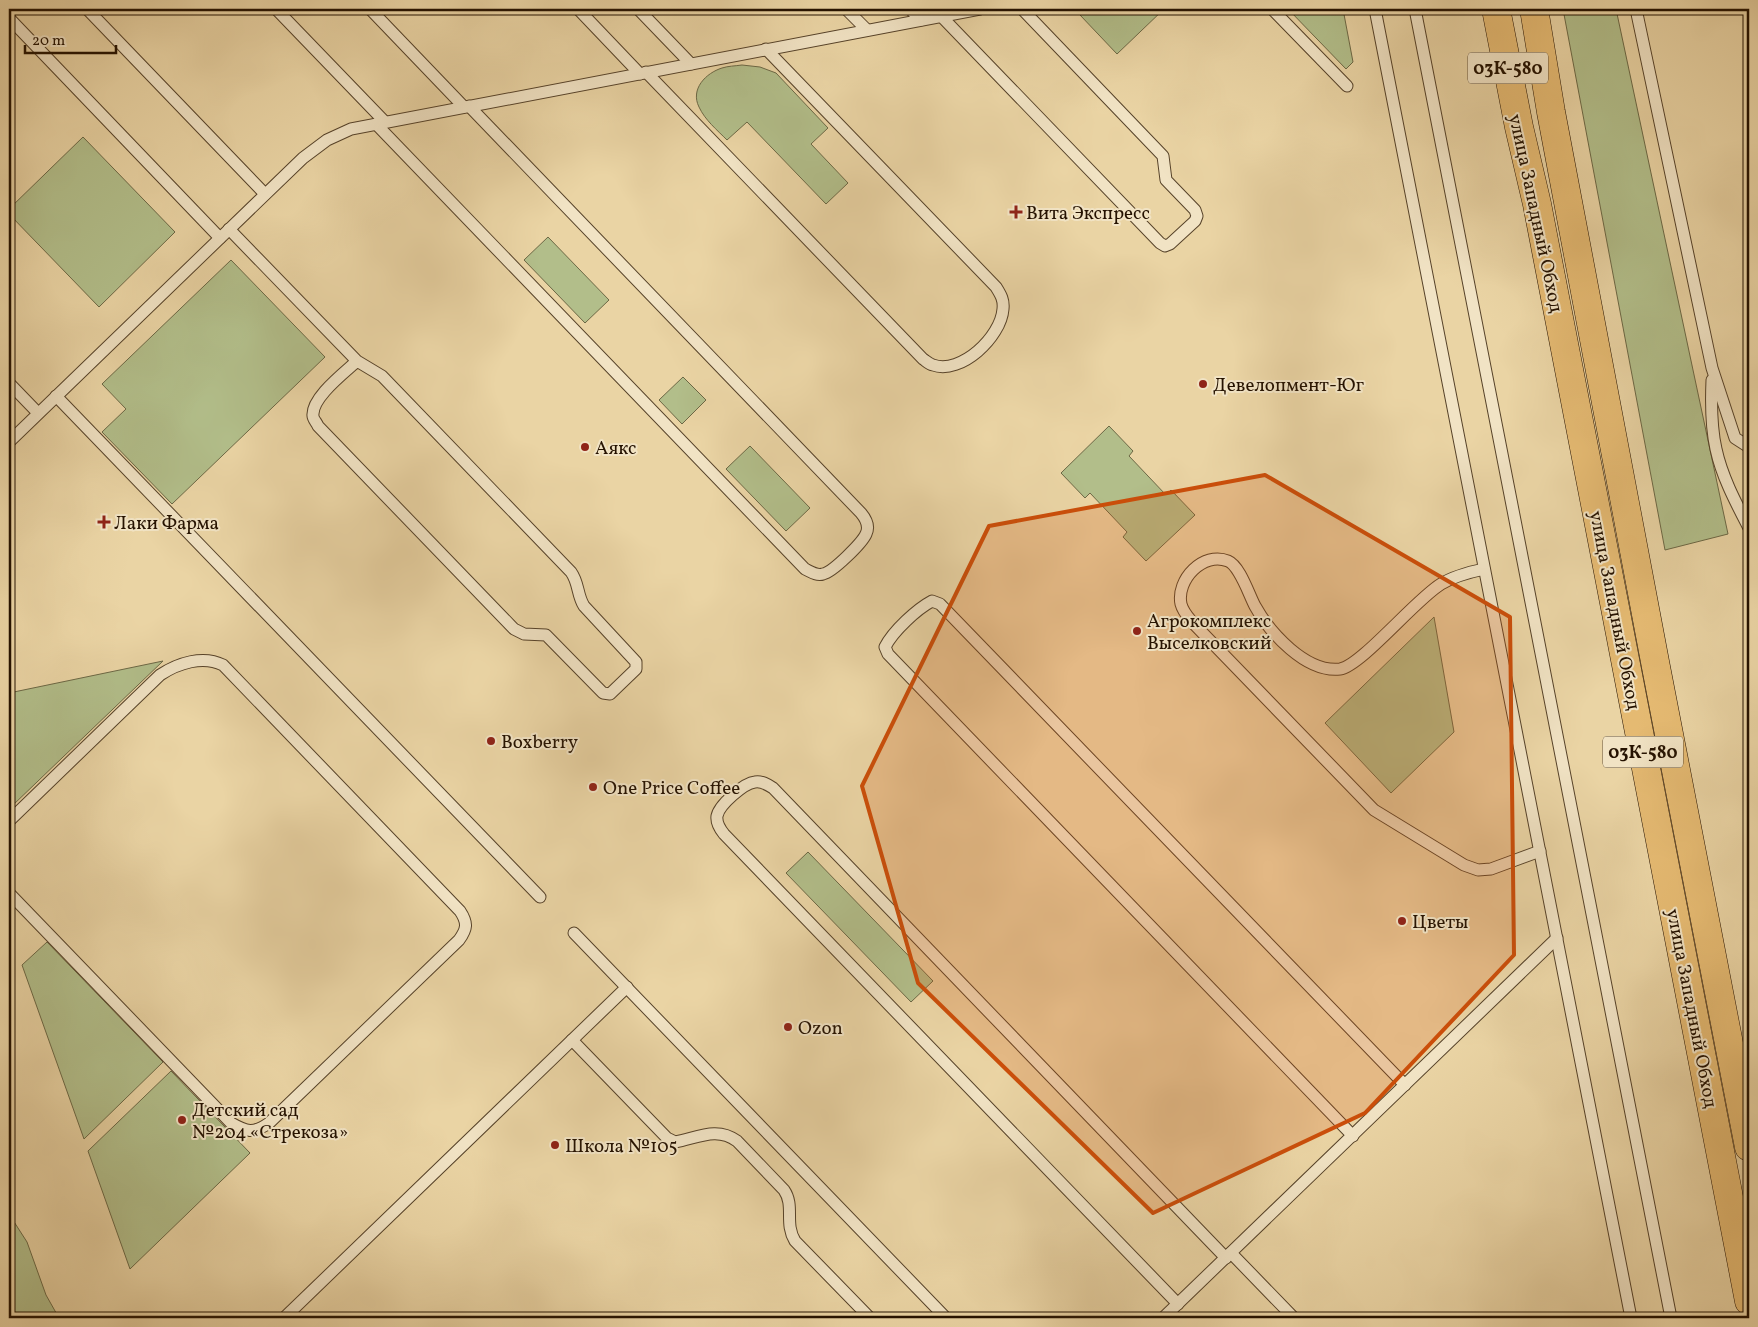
<svg xmlns="http://www.w3.org/2000/svg" width="1758" height="1327" viewBox="0 0 1758 1327" font-family="Vollkorn,serif">
  <style>
    .green { fill: #b2be8a; stroke: #6c6845 }
    .lines { fill: none; stroke-linecap: round; stroke-linejoin: round }
    .lane-casing { stroke: #564229; stroke-width: 13 }
    .highway-casing { stroke: #251200; stroke-width: 29 }
    .lane { stroke: #f1e3c4; stroke-width: 11 }
    .highway { stroke: #e5ba72; stroke-width: 28 }
    .marked { fill: #cb4e0a; fill-opacity: 0.2; stroke: #cb4e0a; stroke-width: 4; stroke-linejoin: round }
    .poi-dot { fill: #8f2418; stroke: #f1e3c4; stroke-width: 2 }
    .labels { text-anchor: middle; stroke-width: 4; stroke-linejoin: round; paint-order: stroke }
    .shield { fill: #f1e3c4; stroke: #62513b; stroke-width: 1 }
    .shield-label { font-size: 18px; font-weight: bold; fill: #251200 }
    .poi-label { font-size: 19px; fill: #251200; stroke: #f1e3c4; text-anchor: start }
    .street-label { font-size: 19px; fill: #251200; stroke: #f1e3c4 }
  </style>
  <rect width="100%" height="100%" fill="#ead4a4"/>
  <filter id="stains"><feTurbulence type="fractalNoise" baseFrequency=".004" numOctaves="4"/><feColorMatrix values="0 0 0 0 .2 0 0 0 0 .09 0 0 0 0 .02 0 0 0 .5 -.17"/></filter>
  <radialGradient id="worn" r=".72"><stop offset=".6" stop-color="#630" stop-opacity="0"/><stop offset="1" stop-color="#630" stop-opacity=".3"/></radialGradient>
  <g class="green">
    <path d="M 1108,9 L 1164,9 L 1117,54 L 1080,15 Z"/>
    <path d="M 1288,9 L 1343,9 L 1353,62 L 1346,69 Z"/>
    <path d="M 1563,9 L 1616,9 L 1728,534 L 1665,550 Z"/>
    <path d="M 742,65 L 760,67 L 776,73 L 828,128 L 811,144 L 848,183 L 826,204 L 747,122 L 727,140 C 717,130 705,120 699,107 C 690,89 706,73 722,68 C 728,66 735,66 742,65 Z"/>
    <path d="M 83,137 L 175,232 L 99,307 L 9,214 L 9,209 Z"/>
    <path d="M 548,237 L 609,300 L 585,323 L 524,260 Z"/>
    <path d="M 231,260 L 325,357 L 172,504 L 102,432 L 126,409 L 102,384 Z"/>
    <path d="M 683,377 L 706,400 L 682,424 L 659,400 Z"/>
    <path d="M 1109,426 L 1133,451 L 1129,456 L 1166,495 L 1171,490 L 1195,515 L 1146,561 L 1123,537 L 1127,532 L 1090,493 L 1085,498 L 1061,473 Z"/>
    <path d="M 750,446 L 810,508 L 786,531 L 726,469 Z"/>
    <path d="M 1434,617 L 1454,732 L 1391,793 L 1325,723 Z"/>
    <path d="M 163,661 L 12,806 L 9,805 L 9,693 Z"/>
    <path d="M 808,852 L 933,981 L 911,1002 L 786,873 Z"/>
    <path d="M 47,942 L 163,1062 L 84,1139 L 22,965 Z"/>
    <path d="M 171,1071 L 250,1153 L 130,1269 L 88,1151 Z"/>
    <path d="M 9,1214 L 27,1242 L 46,1295 L 59,1318 L 14,1318 L 9,1305 Z"/>
  </g>
  <g class="lines">
    <defs>
      <g id="lane">
        <path d="M 87,9 L 265,194"/>
        <path d="M 276,9 L 385,122"/>
        <path d="M 370,9 L 464,107"/>
        <path d="M 578,9 L 640,74"/>
        <path d="M 638,9 L 691,64"/>
        <path d="M 846,9 L 867,30"/>
        <path d="M 910,9 L 921,20"/>
        <path d="M 1272,9 L 1347,86"/>
        <path d="M 1375,9 L 1631,1318"/>
        <path d="M 1415,9 L 1671,1318"/>
        <path d="M 1636,9 L 1712,368 L 1735,438 L 1749,447"/>
        <path d="M 941,16 L 1160,243 L 1165,246 L 1170,244 L 1195,221 L 1197,216 L 1195,210 L 1166,180 L 1163,156 L 1022,9"/>
        <path d="M 9,18 L 220,238"/>
        <path d="M 646,72 L 923,359 C 926,361 929,364 933,365 C 961,375 1001,337 1003,309 C 1004,300 1001,295 996,287 L 766,49"/>
        <path d="M 376,124 L 805,569 C 811,572 817,576 823,574 C 833,572 862,543 866,534 C 870,526 866,519 861,513 L 469,106"/>
        <path d="M 229,229 L 357,361 L 382,376 L 571,572 C 579,583 577,595 584,606 L 636,662 L 636,669 L 610,694 L 603,693 L 546,635 L 524,634 L 514,629 L 318,426 C 317,423 313,419 313,416 C 311,398 344,373 357,361"/>
        <path d="M 1712,380 C 1711,403 1711,427 1716,449 C 1722,477 1736,503 1749,528"/>
        <path d="M 9,383 L 38,413"/>
        <path d="M 56,396 L 540,897"/>
        <path d="M 9,442 L 303,158 L 327,140 L 351,129 L 980,9"/>
        <path d="M 1484,569 C 1470,572 1454,576 1441,584 C 1416,599 1361,666 1340,669 C 1306,673 1270,633 1255,606 C 1249,595 1240,566 1228,561 C 1203,551 1176,580 1181,604 C 1183,612 1189,618 1193,623 L 1374,810 L 1464,865 L 1478,870 L 1491,869 L 1540,851"/>
        <path d="M 9,821 L 160,675 C 178,663 203,655 223,665 L 460,911 C 468,923 467,929 459,940 L 269,1123 C 253,1134 247,1132 231,1123 L 9,893"/>
        <path d="M 574,933 L 946,1318"/>
        <path d="M 572,1040 L 667,1138 L 675,1142 C 697,1138 717,1126 737,1141 L 784,1190 C 795,1206 784,1223 795,1241 L 870,1318"/>
        <path d="M 1353,1136 L 888,654 L 885,647 C 893,631 917,609 932,601 L 940,604 L 1405,1085"/>
        <path d="M 1231,1253 L 1294,1318"/>
        <path d="M 1178,1304 L 724,834 C 720,829 716,823 717,816 C 719,805 744,783 755,782 C 762,781 767,784 773,788 L 1226,1258"/>
        <path d="M 284,1318 L 627,987"/>
        <path d="M 1163,1318 L 1557,938"/>
      </g>
      <g id="highway">
        <path d="M 1496,9 L 1519,127 L 1537,204 L 1749,1301"/>
        <path d="M 1534,9 L 1551,112 L 1656,667 L 1749,1147"/>
      </g>
    </defs>
    <use href="#lane" class="lane-casing"/>
    <use href="#highway" class="highway-casing"/>
    <use href="#lane" class="lane"/>
    <use href="#highway" class="highway"/>
  </g>
  <path class="marked" d="M 1265,475 L 1510,617 L 1514,955 L 1365,1113 L 1153,1213 L 918,983 L 862,786 L 989,526 Z"/>
  <g class="poi-dot">
    <path d="M1013.5 204.5h5v5h5v5h-5v5h-5v-5h-5v-5h5z"/>
    <circle cx="1203" cy="384" r="5"/>
    <circle cx="585" cy="447" r="5"/>
    <path d="M101.5 514.5h5v5h5v5h-5v5h-5v-5h-5v-5h5z"/>
    <circle cx="1137" cy="631" r="5"/>
    <circle cx="491" cy="741" r="5"/>
    <circle cx="593" cy="787" r="5"/>
    <circle cx="1402" cy="921" r="5"/>
    <circle cx="788" cy="1027" r="5"/>
    <circle cx="182" cy="1120" r="5"/>
    <circle cx="555" cy="1145" r="5"/>
  </g>
  <g class="labels">
    <g class="shield">
      <rect x="1468" y="52.5" width="80" height="31" rx="4"/>
      <rect x="1603" y="736.5" width="80" height="31" rx="4"/>
    </g>
    <g class="shield-label">
      <text x="1508" y="74">03К-580</text>
      <text x="1643" y="758">03К-580</text>
    </g>
    <g class="poi-label">
      <text x="1026" y="219">Вита Экспресс</text>
      <text x="1213" y="391">Девелопмент-Юг</text>
      <text x="595" y="454">Аякс</text>
      <text x="114" y="529">Лаки Фарма</text>
      <text x="1147" y="627">Агрокомплекс<tspan x="1147" dy="22">Выселковский</tspan></text>
      <text x="501" y="748">Boxberry</text>
      <text x="603" y="794">One Price Coffee</text>
      <text x="1412" y="928">Цветы</text>
      <text x="798" y="1034">Ozon</text>
      <text x="192" y="1116">Детский сад<tspan x="192" dy="22">№204 «Стрекоза»</tspan></text>
      <text x="565" y="1152">Школа №105</text>
    </g>
    <g class="street-label">
      <text transform="translate(1537 213) rotate(78)" y="7">улица Западный Обход</text>
      <text transform="translate(1616 610) rotate(79)" y="7">улица Западный Обход</text>
      <text transform="translate(1693 1008) rotate(79)" y="7">улица Западный Обход</text>
    </g>
  </g>
  <rect width="1758" height="1327" fill="none" stroke="#ead4a4" stroke-width="30"/>
  <rect x="10" y="10" width="1738" height="1307" fill="none" stroke="#251200" stroke-width="2.5"/>
  <rect x="15" y="15" width="1728" height="1297" fill="none" stroke="#251200"/>
  <path d="M25 45v8h91v-8" fill="none" stroke="#251200" stroke-width="2.5"/>
  <text x="32" y="45" font-size="15" fill="#251200" stroke="#f1e3c4" stroke-width="4" paint-order="stroke">20 m</text>
  <rect width="100%" height="100%" filter="url(#stains)"/>
  <rect width="100%" height="100%" fill="url(#worn)"/>
</svg>
